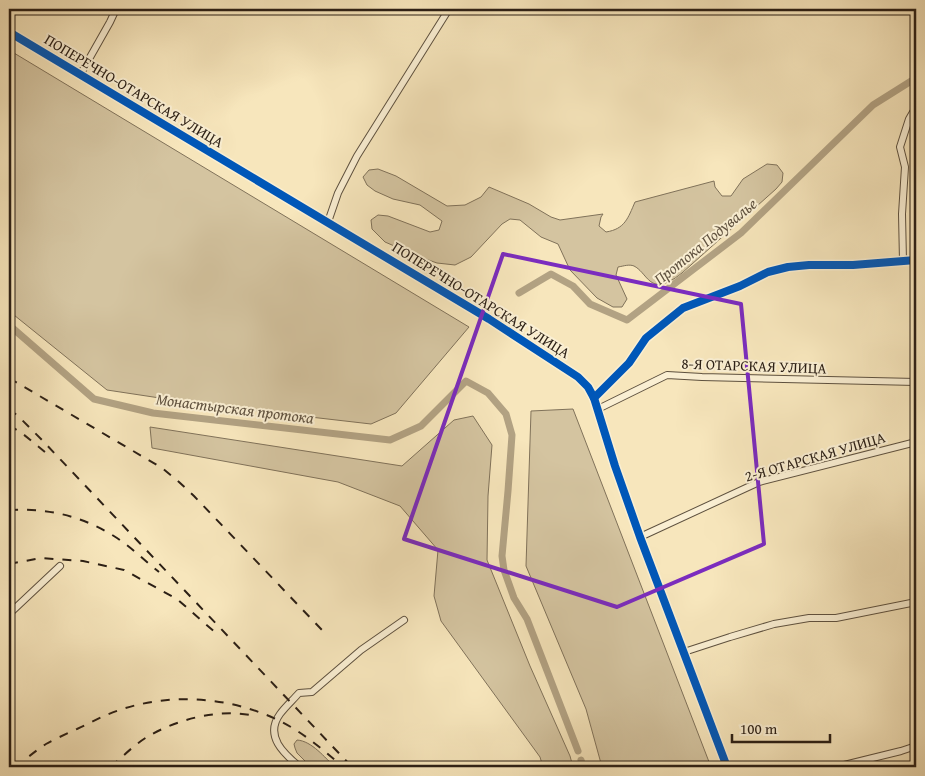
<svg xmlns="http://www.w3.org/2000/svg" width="925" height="776" viewBox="0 0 925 776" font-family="'Gentium Book Plus',serif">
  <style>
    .green { fill: #d4c4a0; stroke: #80725a }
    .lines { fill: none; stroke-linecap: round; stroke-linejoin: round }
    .canal { stroke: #b2a283; stroke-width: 7 }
    .minor-casing { stroke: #5e513f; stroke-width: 8 }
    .minor { stroke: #faefd3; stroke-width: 6 }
    .rail { stroke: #2b1f15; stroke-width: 2; stroke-dasharray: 9 9; stroke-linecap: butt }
    .cycleway-casing { stroke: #faefd3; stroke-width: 11 }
    .cycleway { stroke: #0057b8; stroke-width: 8 }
    .marked { fill: none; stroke: #7b2cbf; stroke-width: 4; stroke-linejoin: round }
    .labels { text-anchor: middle; stroke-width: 4; stroke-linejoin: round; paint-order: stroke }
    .street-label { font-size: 15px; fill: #2b1f15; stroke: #faefd3 }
    .water-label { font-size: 16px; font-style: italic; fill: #615341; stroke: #faefd3 }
  </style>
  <rect width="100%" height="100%" fill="#f7e6bc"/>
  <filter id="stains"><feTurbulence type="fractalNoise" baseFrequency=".004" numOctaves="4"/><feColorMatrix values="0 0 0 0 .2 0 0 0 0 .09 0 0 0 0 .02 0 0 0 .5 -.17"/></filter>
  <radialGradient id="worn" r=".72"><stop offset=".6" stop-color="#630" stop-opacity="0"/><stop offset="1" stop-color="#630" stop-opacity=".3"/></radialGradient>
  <g class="green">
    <path d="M 9,50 L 469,327 L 396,413 L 371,424 L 206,405 L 107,390 L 9,311 Z"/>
    <path d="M 767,164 L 777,165 L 783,173 L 782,182 L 776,189 L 682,273 C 678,276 673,280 668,282 C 649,291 646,272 634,266 C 629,264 624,266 618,267 L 616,275 L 627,299 L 622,307 L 613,307 L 597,298 L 570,270 L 558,244 L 541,237 L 520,220 L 510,219 L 502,224 L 471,257 L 455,265 L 437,263 L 420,257 L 385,242 L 372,229 L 371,220 L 378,215 L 388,216 L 430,232 L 439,230 L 442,221 L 420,205 L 393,199 L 375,191 L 367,185 L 363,177 L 369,170 L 378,169 L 396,176 L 447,206 L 465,205 L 481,197 L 489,187 L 529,204 L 551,217 L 560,220 L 603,214 L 601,217 L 599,226 L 606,232 C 625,229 628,218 635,202 L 714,181 L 715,187 L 722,196 L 731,196 L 743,179 Z"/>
    <path d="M 573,409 L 711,767 L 602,767 L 586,709 L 526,566 L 531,411 Z"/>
    <path d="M 473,416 L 492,445 L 488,496 L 487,560 L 530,666 L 570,756 L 573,767 L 543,767 L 540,757 L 441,621 L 434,596 L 438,550 L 400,506 L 338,482 L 152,448 L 150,427 L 402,466 L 454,420 Z"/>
    <path d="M 297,740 C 312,741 325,758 335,767 L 311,767 L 297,753 L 295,748 L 294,744 Z"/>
  </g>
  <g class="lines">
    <g class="canal">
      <path d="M 519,293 L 551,274 L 573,286 L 590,304 L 627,320 L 741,233 L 873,105 L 916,78"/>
      <path d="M 9,325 L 94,399 L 153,413 L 390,440 L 421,426 L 466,381 L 488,393 L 506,414 L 512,435 L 508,491 L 502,556 L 504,570 L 514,598 L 527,619 L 539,650 L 578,751"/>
      <path d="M 581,760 L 583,767"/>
    </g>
    <defs>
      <g id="minor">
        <path d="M 9,32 L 489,319 L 578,377 L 588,387 L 594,398 L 615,466 L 640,537 L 727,767"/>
        <path d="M 80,75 L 110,22 L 116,9"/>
        <path d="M 328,222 L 338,193 L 357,156 L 449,9"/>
        <path d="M 903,261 L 902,214 L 905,167 L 900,147 L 909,119 L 916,107"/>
        <path d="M 594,398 L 629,363 L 646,338 L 683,308 L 740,286 L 768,272 L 788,267 L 809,265 L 853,265 L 916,260"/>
        <path d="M 598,409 L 667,375 L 702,377 L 916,382"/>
        <path d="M 640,537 L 759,482 L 916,442"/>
        <path d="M 9,614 L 60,566"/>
        <path d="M 684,652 L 730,637 L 774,624 L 809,618 L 836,618 L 916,602"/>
        <path d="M 300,767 C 284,754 264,736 280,714 C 286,706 293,700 299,693 L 312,692 L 361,650 L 404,620"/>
        <path d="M 836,767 L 901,751 L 916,746"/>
      </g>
    </defs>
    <use href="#minor" class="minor-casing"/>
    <use href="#minor" class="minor"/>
    <g class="rail">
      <path d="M 9,378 L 162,468 L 179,482 L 194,496 L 322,630"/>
      <path d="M 9,409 L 18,416 L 41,439 L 352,767"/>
      <path d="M 9,425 L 23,434 L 45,452"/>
      <path d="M 9,510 C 49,508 83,516 117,538 C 132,548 145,561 159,572"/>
      <path d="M 9,564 L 41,558 L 83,561 L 124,570 L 177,599 L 217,634"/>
      <path d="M 15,767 C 25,760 35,751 46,744 C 55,739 66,734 77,729 C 86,725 95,720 104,716 C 154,694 214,694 264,714 C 294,725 319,746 343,767"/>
      <path d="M 111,767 C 122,757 134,745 147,737 C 177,719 220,708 255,716"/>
    </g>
    <defs>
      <g id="cycleway">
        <path d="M 9,32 L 489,319 L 578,377 L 588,387 L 594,398 L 615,466 L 640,537 L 727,767"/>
        <path d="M 594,398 L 629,363 L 646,338 L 683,308 L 740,286 L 768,272 L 788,267 L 809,265 L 853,265 L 916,260"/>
      </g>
    </defs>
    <use href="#cycleway" class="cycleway-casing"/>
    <use href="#cycleway" class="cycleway"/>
  </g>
  <path class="marked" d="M 503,254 L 741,304 L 764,544 L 617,607 L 404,539 Z"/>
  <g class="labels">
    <g class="street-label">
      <text transform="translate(134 91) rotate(31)" y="5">ПОПЕРЕЧНО-ОТАРСКАЯ УЛИЦА</text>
      <text transform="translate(481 300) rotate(32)" y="5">ПОПЕРЕЧНО-ОТАРСКАЯ УЛИЦА</text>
      <text transform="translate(754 366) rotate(2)" y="5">8-Я ОТАРСКАЯ УЛИЦА</text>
      <text transform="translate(815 457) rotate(-16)" y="5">2-Я ОТАРСКАЯ УЛИЦА</text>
    </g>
    <g class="water-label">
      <text transform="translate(705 241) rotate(-39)" y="6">Протока Подувалье</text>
      <text transform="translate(235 408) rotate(7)" y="6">Монастырская протока</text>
    </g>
  </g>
  <rect width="925" height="776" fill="none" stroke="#f7e6bc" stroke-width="30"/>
  <rect x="10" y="10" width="905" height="756" fill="none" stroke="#2b1f15" stroke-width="2.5"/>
  <rect x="15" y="15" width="895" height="746" fill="none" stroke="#2b1f15"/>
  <path d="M732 734v8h98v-8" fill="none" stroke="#2b1f15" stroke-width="2.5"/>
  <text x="740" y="734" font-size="15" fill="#2b1f15" stroke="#faefd3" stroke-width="4" paint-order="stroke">100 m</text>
  <rect width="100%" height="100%" filter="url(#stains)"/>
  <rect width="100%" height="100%" fill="url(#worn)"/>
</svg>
